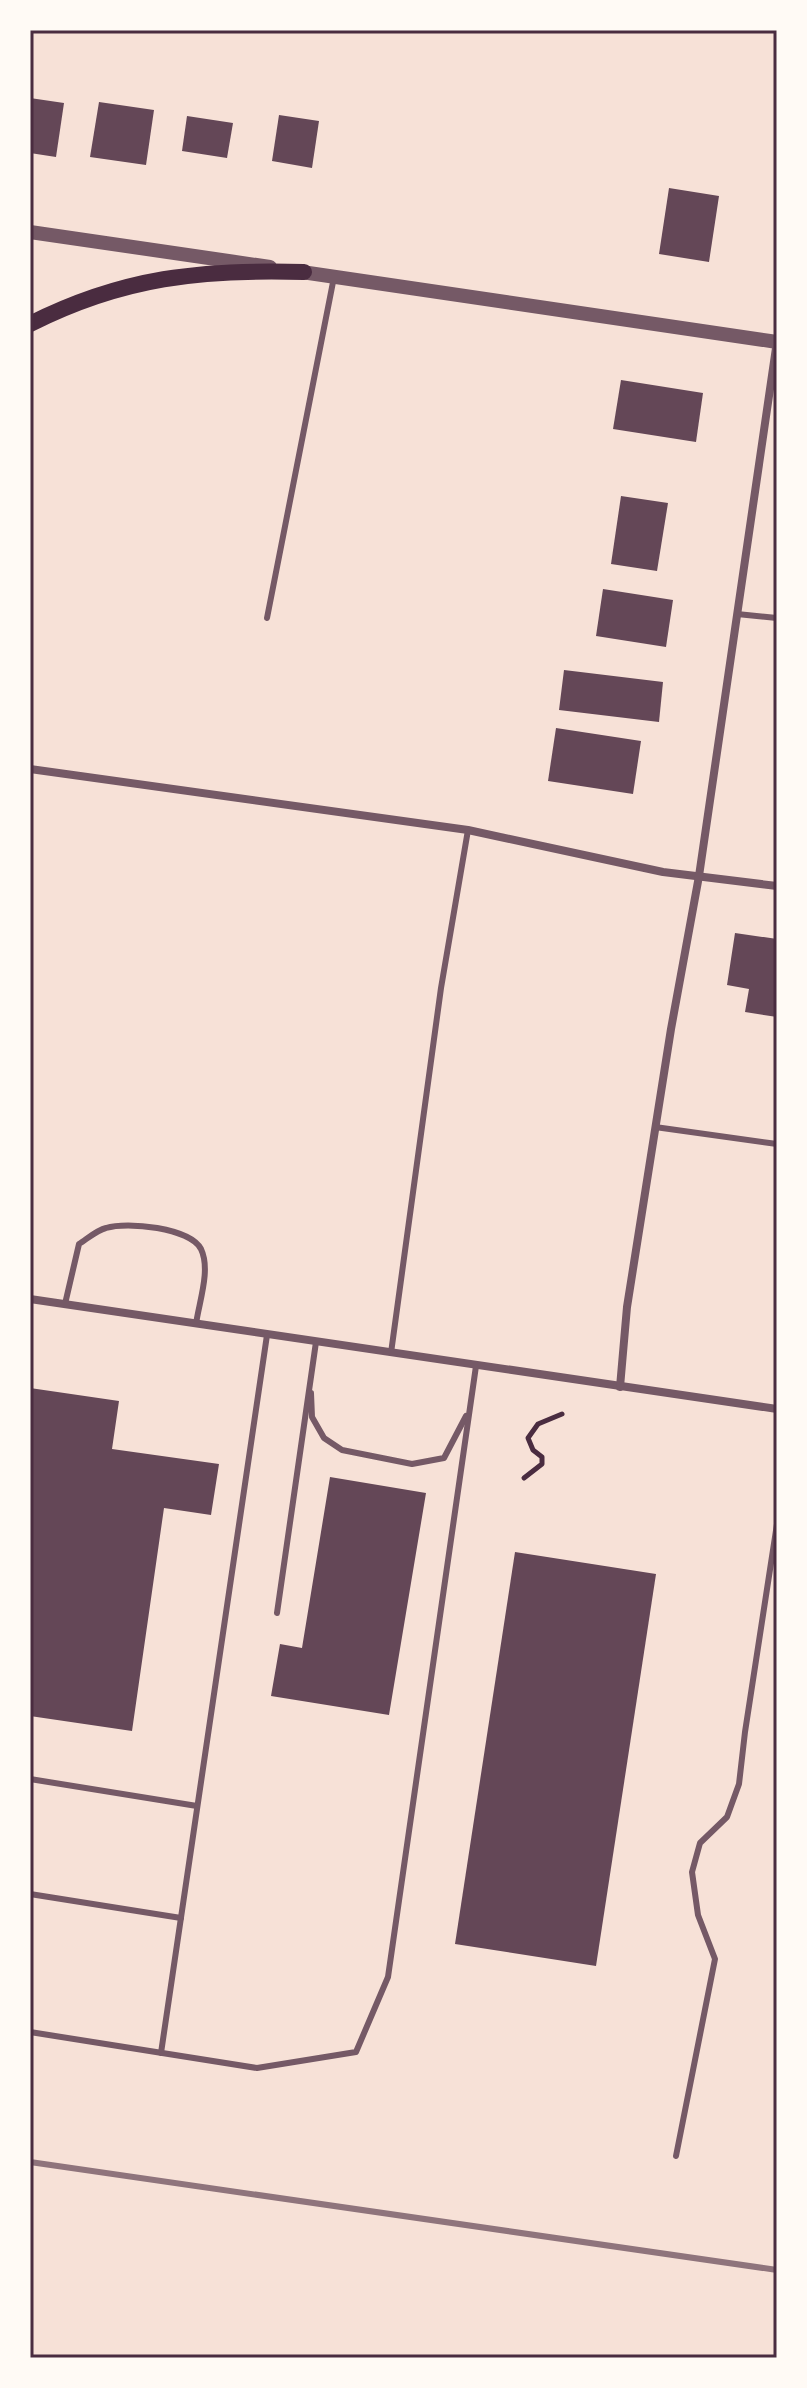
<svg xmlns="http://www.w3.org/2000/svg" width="807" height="2388" viewBox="0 0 807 2388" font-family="'Varela Round',sans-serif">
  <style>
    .building { fill: #644757 }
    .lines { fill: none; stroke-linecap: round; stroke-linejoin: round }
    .path { stroke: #4a2c40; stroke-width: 5 }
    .service { stroke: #755966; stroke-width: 6 }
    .minor { stroke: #755966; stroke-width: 8 }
    .tertiary { stroke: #755966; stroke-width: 14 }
    .secondary { stroke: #4a2c40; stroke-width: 16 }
    .rail { stroke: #8f747c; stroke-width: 6 }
    .neatline { fill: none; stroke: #4a2c40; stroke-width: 3 }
  </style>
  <rect width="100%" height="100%" fill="#f7e1d7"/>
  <g class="building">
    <path d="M 30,98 L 64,103 L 56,157 L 30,153 Z"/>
    <path d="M 99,102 L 154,110 L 146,165 L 90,157 Z"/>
    <path d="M 279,115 L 319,121 L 312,168 L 272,161 Z"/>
    <path d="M 187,116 L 233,123 L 227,158 L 182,151 Z"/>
    <path d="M 669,188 L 719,196 L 709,262 L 659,254 Z"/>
    <path d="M 621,380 L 703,393 L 696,442 L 613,429 Z"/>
    <path d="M 621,496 L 668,503 L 657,571 L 611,564 Z"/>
    <path d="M 603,589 L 673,600 L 666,647 L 596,636 Z"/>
    <path d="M 564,670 L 663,682 L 659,722 L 559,710 Z"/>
    <path d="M 556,728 L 641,741 L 633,794 L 548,781 Z"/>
    <path d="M 735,933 L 777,939 L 777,1017 L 745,1012 L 749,989 L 727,985 Z"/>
    <path d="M 30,1388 L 119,1401 L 112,1449 L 219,1464 L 211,1515 L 164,1508 L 132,1731 L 30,1716 Z"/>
    <path d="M 330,1477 L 426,1493 L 389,1715 L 271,1696 L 280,1644 L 302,1648 Z"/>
    <path d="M 515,1552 L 656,1574 L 596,1966 L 455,1944 Z"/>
  </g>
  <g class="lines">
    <path class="path" d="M 524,1478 L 542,1464 L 542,1457 L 533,1450 L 528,1438 L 538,1424 L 562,1414"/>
    <g class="service">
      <path d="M 737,614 L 777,618"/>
      <path d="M 267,618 L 334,277"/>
      <path d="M 655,1127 L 777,1144"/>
      <path d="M 65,1304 L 79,1244 C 87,1239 97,1230 106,1228 C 127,1221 190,1228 201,1249 C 211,1270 199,1302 196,1324"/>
      <path d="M 391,1353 L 441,988 L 468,830"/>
      <path d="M 311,1393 L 312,1417 L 324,1438 L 342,1450 L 412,1464 L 444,1458 L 466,1416"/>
      <path d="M 277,1613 L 316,1342"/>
      <path d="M 30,1779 L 197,1806"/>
      <path d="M 30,1894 L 181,1918"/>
      <path d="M 30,2032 L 257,2068 L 356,2052 L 388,1977 L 476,1366"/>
      <path d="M 161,2053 L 267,1335"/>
      <path d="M 676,2156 L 715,1959 L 698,1915 L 692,1872 L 700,1843 L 727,1817 L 739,1784 L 745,1732 L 777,1524"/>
    </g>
    <g class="minor">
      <path d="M 30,769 L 468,830 L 663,872 L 777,886"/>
      <path d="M 30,1299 L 777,1409"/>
      <path d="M 620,1387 L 627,1307 L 671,1029 L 699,876 L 777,341"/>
    </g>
    <g class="tertiary">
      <path d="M 30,232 L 270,267"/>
      <path d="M 295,271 L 777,342"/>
    </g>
    <path class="secondary" d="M 30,324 C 123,277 202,269 304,272"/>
    <path class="rail" d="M 30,2162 L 777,2270"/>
  </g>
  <rect width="807" height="2388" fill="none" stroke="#fffaf5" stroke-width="64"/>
  <rect x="32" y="32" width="743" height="2324" class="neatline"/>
</svg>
